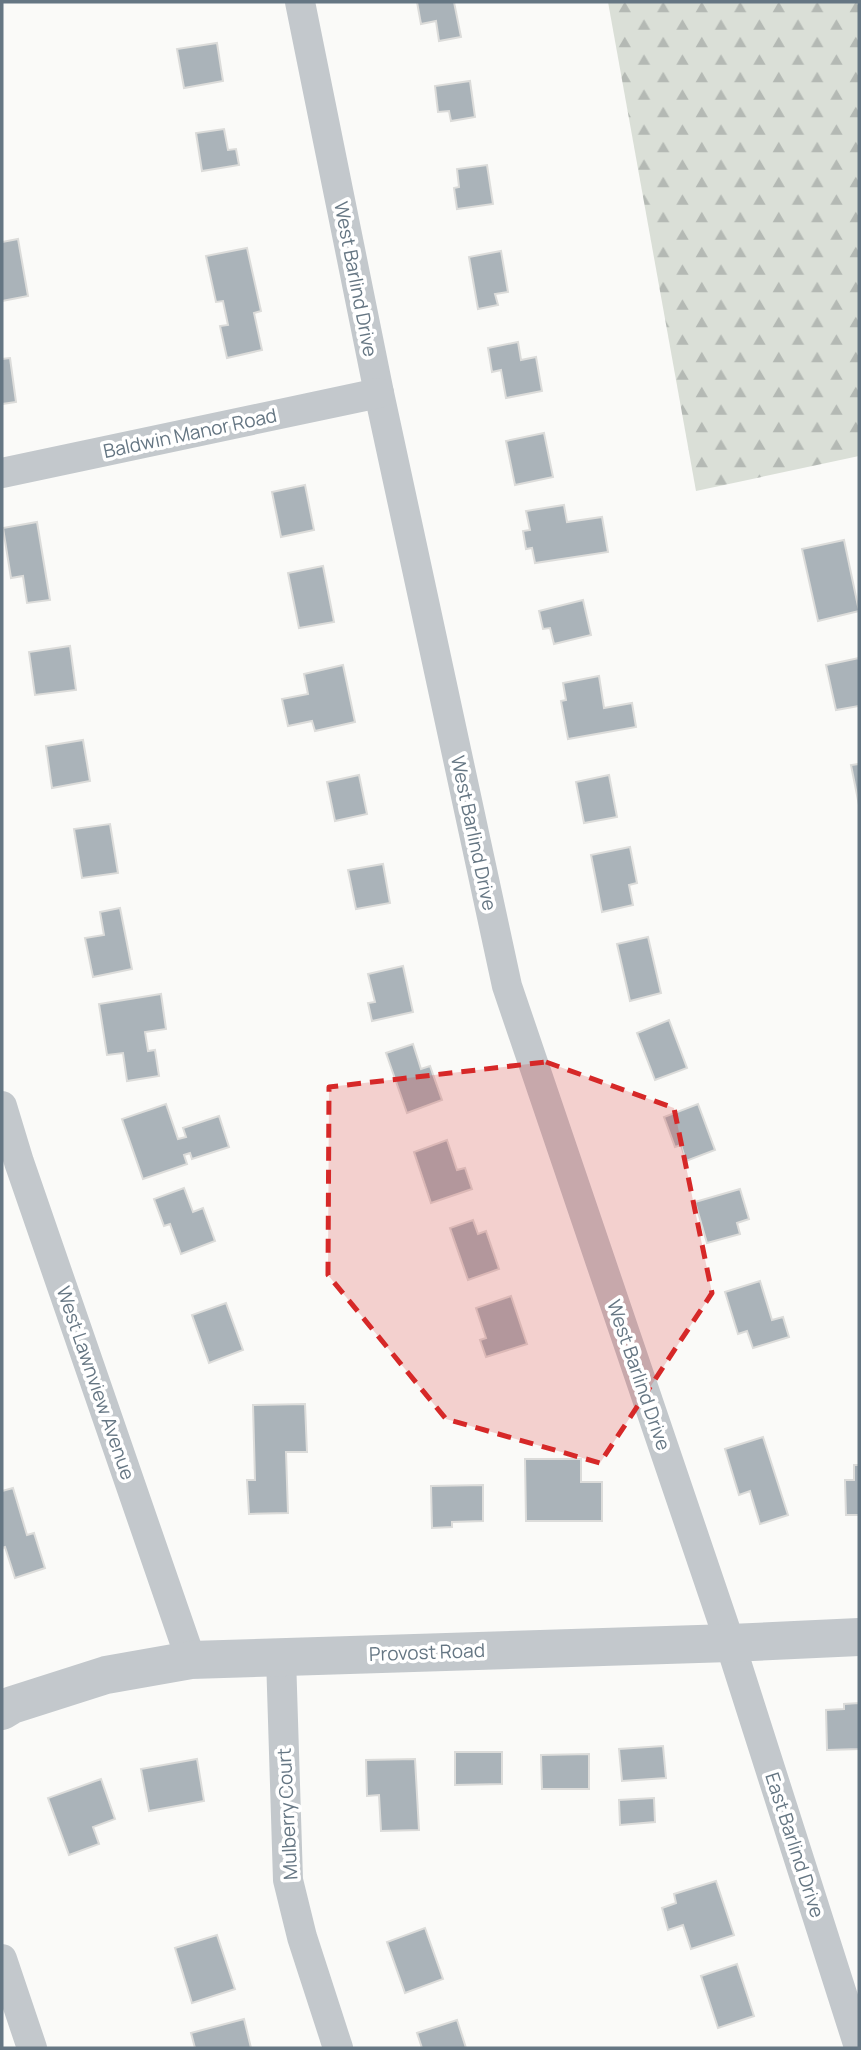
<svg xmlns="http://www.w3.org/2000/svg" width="861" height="2050" viewBox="0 0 861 2050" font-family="Manrope,sans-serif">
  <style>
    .forest { fill: url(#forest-firs) }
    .building { fill: #aab3b9; stroke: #dcdcda; stroke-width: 2 }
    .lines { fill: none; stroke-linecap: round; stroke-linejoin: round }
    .minor { stroke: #c3c8cc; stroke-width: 30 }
    .tertiary { stroke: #c3c8cc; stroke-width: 38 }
    .marked { fill: #d62828; fill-opacity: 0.2; stroke: #d62828; stroke-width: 5; stroke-dasharray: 14 9; stroke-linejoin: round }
    .labels { text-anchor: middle; stroke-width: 7; stroke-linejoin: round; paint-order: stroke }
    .street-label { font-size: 19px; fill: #657683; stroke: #fff }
  </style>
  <defs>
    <pattern id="forest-firs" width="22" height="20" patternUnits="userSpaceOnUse" patternTransform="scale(1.75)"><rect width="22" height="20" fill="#dadfd7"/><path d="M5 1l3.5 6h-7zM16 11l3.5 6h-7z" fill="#b4b9b4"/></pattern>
  </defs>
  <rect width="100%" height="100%" fill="#fafaf8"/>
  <path class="forest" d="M 608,2 L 859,2 L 859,456 L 696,491 Z"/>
  <g class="building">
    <path d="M 417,2 L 454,2 L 461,37 L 439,41 L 436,21 L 421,24 Z"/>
    <path d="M 217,43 L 223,81 L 184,88 L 177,49 Z"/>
    <path d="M 470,81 L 475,117 L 451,121 L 449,111 L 438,112 L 435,86 Z"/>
    <path d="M 224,129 L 228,150 L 236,149 L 239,165 L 202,171 L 196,133 Z"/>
    <path d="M 487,165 L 493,204 L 457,209 L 454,188 L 459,187 L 457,169 Z"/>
    <path d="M 18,239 L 28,296 L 2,301 L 2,242 Z"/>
    <path d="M 247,248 L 261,311 L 254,313 L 262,350 L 227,358 L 220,326 L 228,325 L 223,301 L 216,302 L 206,256 Z"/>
    <path d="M 501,251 L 508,292 L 495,294 L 498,305 L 478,309 L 469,257 Z"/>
    <path d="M 518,342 L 521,360 L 536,357 L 542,391 L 506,398 L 501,370 L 492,372 L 488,348 Z"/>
    <path d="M 10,358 L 16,402 L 2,404 L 2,359 Z"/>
    <path d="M 544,433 L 553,477 L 515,485 L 506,441 Z"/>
    <path d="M 305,485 L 314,530 L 281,537 L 272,492 Z"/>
    <path d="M 564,505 L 567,522 L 602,517 L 608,552 L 535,563 L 532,548 L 526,549 L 523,531 L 530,530 L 526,511 Z"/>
    <path d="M 37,522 L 50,600 L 27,603 L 23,576 L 11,578 L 3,528 Z"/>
    <path d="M 844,540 L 859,611 L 818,621 L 802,549 Z"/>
    <path d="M 323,566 L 334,622 L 299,628 L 288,573 Z"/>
    <path d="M 583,600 L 591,635 L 554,644 L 550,628 L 543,629 L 539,611 Z"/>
    <path d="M 70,646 L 76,690 L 35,695 L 29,652 Z"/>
    <path d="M 859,658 L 859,706 L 836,710 L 826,665 Z"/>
    <path d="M 343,665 L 355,722 L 315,731 L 312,721 L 288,726 L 282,699 L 308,694 L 304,674 Z"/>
    <path d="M 599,676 L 604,708 L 632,703 L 636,727 L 568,739 L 561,701 L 566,700 L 563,683 Z"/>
    <path d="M 83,740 L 90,781 L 52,788 L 46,746 Z"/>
    <path d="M 859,764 L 859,805 L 851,765 Z"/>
    <path d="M 359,775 L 367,814 L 335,821 L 327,782 Z"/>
    <path d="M 609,775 L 617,817 L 584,823 L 576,782 Z"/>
    <path d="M 110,824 L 118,873 L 82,878 L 74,829 Z"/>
    <path d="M 630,847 L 637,883 L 629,885 L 633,905 L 602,912 L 591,855 Z"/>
    <path d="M 383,864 L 390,903 L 356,909 L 348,870 Z"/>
    <path d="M 120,908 L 132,969 L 93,977 L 85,938 L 104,935 L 100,912 Z"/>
    <path d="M 648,937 L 661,993 L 630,1001 L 617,944 Z"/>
    <path d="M 403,966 L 413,1012 L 372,1021 L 368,1003 L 375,1002 L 368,974 Z"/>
    <path d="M 161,994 L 166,1029 L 145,1032 L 148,1051 L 155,1050 L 159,1076 L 127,1081 L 123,1053 L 107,1055 L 99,1004 Z"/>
    <path d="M 669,1020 L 687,1068 L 655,1080 L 637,1033 Z"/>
    <path d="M 413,1044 L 421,1069 L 430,1066 L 442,1100 L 407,1113 L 386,1053 Z"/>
    <path d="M 166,1104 L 178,1139 L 186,1137 L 183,1128 L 219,1116 L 229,1147 L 192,1159 L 190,1153 L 184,1155 L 187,1164 L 143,1179 L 122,1119 Z"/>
    <path d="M 698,1104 L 715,1150 L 686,1161 L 681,1145 L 675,1147 L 664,1117 Z"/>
    <path d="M 447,1140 L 457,1170 L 465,1168 L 472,1189 L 431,1203 L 414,1152 Z"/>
    <path d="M 184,1188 L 193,1212 L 203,1208 L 215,1241 L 181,1254 L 170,1224 L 164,1226 L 154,1199 Z"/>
    <path d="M 740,1189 L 749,1219 L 737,1223 L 740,1234 L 707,1243 L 695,1202 Z"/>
    <path d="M 473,1220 L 478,1234 L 486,1231 L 499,1269 L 468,1280 L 450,1228 Z"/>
    <path d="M 760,1281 L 772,1320 L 783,1317 L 789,1337 L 753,1348 L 747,1331 L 738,1334 L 725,1292 Z"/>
    <path d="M 511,1296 L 527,1344 L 486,1357 L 480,1340 L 486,1338 L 476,1308 Z"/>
    <path d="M 226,1303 L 243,1350 L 209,1363 L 192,1315 Z"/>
    <path d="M 305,1404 L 307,1452 L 286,1452 L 288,1513 L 249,1514 L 247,1480 L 255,1480 L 253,1405 Z"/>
    <path d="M 763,1437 L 788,1515 L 760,1524 L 750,1491 L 739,1495 L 725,1449 Z"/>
    <path d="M 525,1459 L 581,1459 L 581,1482 L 602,1482 L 602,1521 L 526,1521 Z"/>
    <path d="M 854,1465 L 859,1465 L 859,1515 L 846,1515 L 845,1480 L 854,1480 Z"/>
    <path d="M 483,1485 L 483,1521 L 452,1522 L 452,1527 L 432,1528 L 431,1486 Z"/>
    <path d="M 13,1488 L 27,1535 L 34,1533 L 45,1568 L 15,1578 L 5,1547 L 2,1548 L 2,1491 Z"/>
    <path d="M 859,1703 L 859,1749 L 827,1750 L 826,1710 L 844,1709 L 844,1704 Z"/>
    <path d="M 663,1746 L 666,1778 L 622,1781 L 619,1749 Z"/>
    <path d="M 455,1752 L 502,1752 L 502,1784 L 455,1785 Z"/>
    <path d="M 589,1754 L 589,1789 L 542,1789 L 541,1755 Z"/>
    <path d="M 197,1759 L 204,1801 L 149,1811 L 141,1769 Z"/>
    <path d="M 415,1759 L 419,1830 L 381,1831 L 379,1795 L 367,1796 L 366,1760 Z"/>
    <path d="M 101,1779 L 115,1819 L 93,1827 L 99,1844 L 69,1855 L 48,1798 Z"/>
    <path d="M 654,1798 L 655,1822 L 620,1825 L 619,1800 Z"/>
    <path d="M 716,1881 L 734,1935 L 691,1949 L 683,1925 L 668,1930 L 662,1908 L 676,1903 L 674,1894 Z"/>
    <path d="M 425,1928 L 443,1979 L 405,1993 L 387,1942 Z"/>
    <path d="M 217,1935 L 235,1989 L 192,2003 L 175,1948 Z"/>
    <path d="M 737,1964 L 754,2016 L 718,2028 L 701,1976 Z"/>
    <path d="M 244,2019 L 251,2048 L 195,2048 L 191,2033 Z"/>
    <path d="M 457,2020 L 466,2048 L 422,2048 L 417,2033 Z"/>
  </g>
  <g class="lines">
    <g class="minor">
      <path d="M 300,2 L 379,393 L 507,986 L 730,1643 L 859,2047"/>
      <path d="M 2,473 L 379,393"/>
      <path d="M 2,1106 L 19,1162 L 191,1660"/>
      <path d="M 281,1657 L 288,1880 L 302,1937 L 338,2048"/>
      <path d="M 2,1959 L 32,2048"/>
    </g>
    <path class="tertiary" d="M 2,1711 L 12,1705 L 106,1675 L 191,1660 L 730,1643 L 859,1637"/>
  </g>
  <path class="marked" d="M 546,1062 L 674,1108 L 712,1293 L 600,1463 L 446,1419 L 328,1275 L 329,1087 Z"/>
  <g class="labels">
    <g class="street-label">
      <text transform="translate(356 279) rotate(79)" y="7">West Barlind Drive</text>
      <text transform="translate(190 433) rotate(-12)" y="7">Baldwin Manor Road</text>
      <text transform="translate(474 833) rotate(78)" y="7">West Barlind Drive</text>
      <text transform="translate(639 1375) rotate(71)" y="7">West Barlind Drive</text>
      <text transform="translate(96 1383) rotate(71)" y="7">West Lawnview Avenue</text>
      <text transform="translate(427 1652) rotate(-2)" y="7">Provost Road</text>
      <text transform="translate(287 1814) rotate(-93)" y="7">Mulberry Court</text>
      <text transform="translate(795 1845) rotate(72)" y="7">East Barlind Drive</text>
    </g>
  </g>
  <rect width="861" height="2050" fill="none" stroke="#657683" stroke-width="7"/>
</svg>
